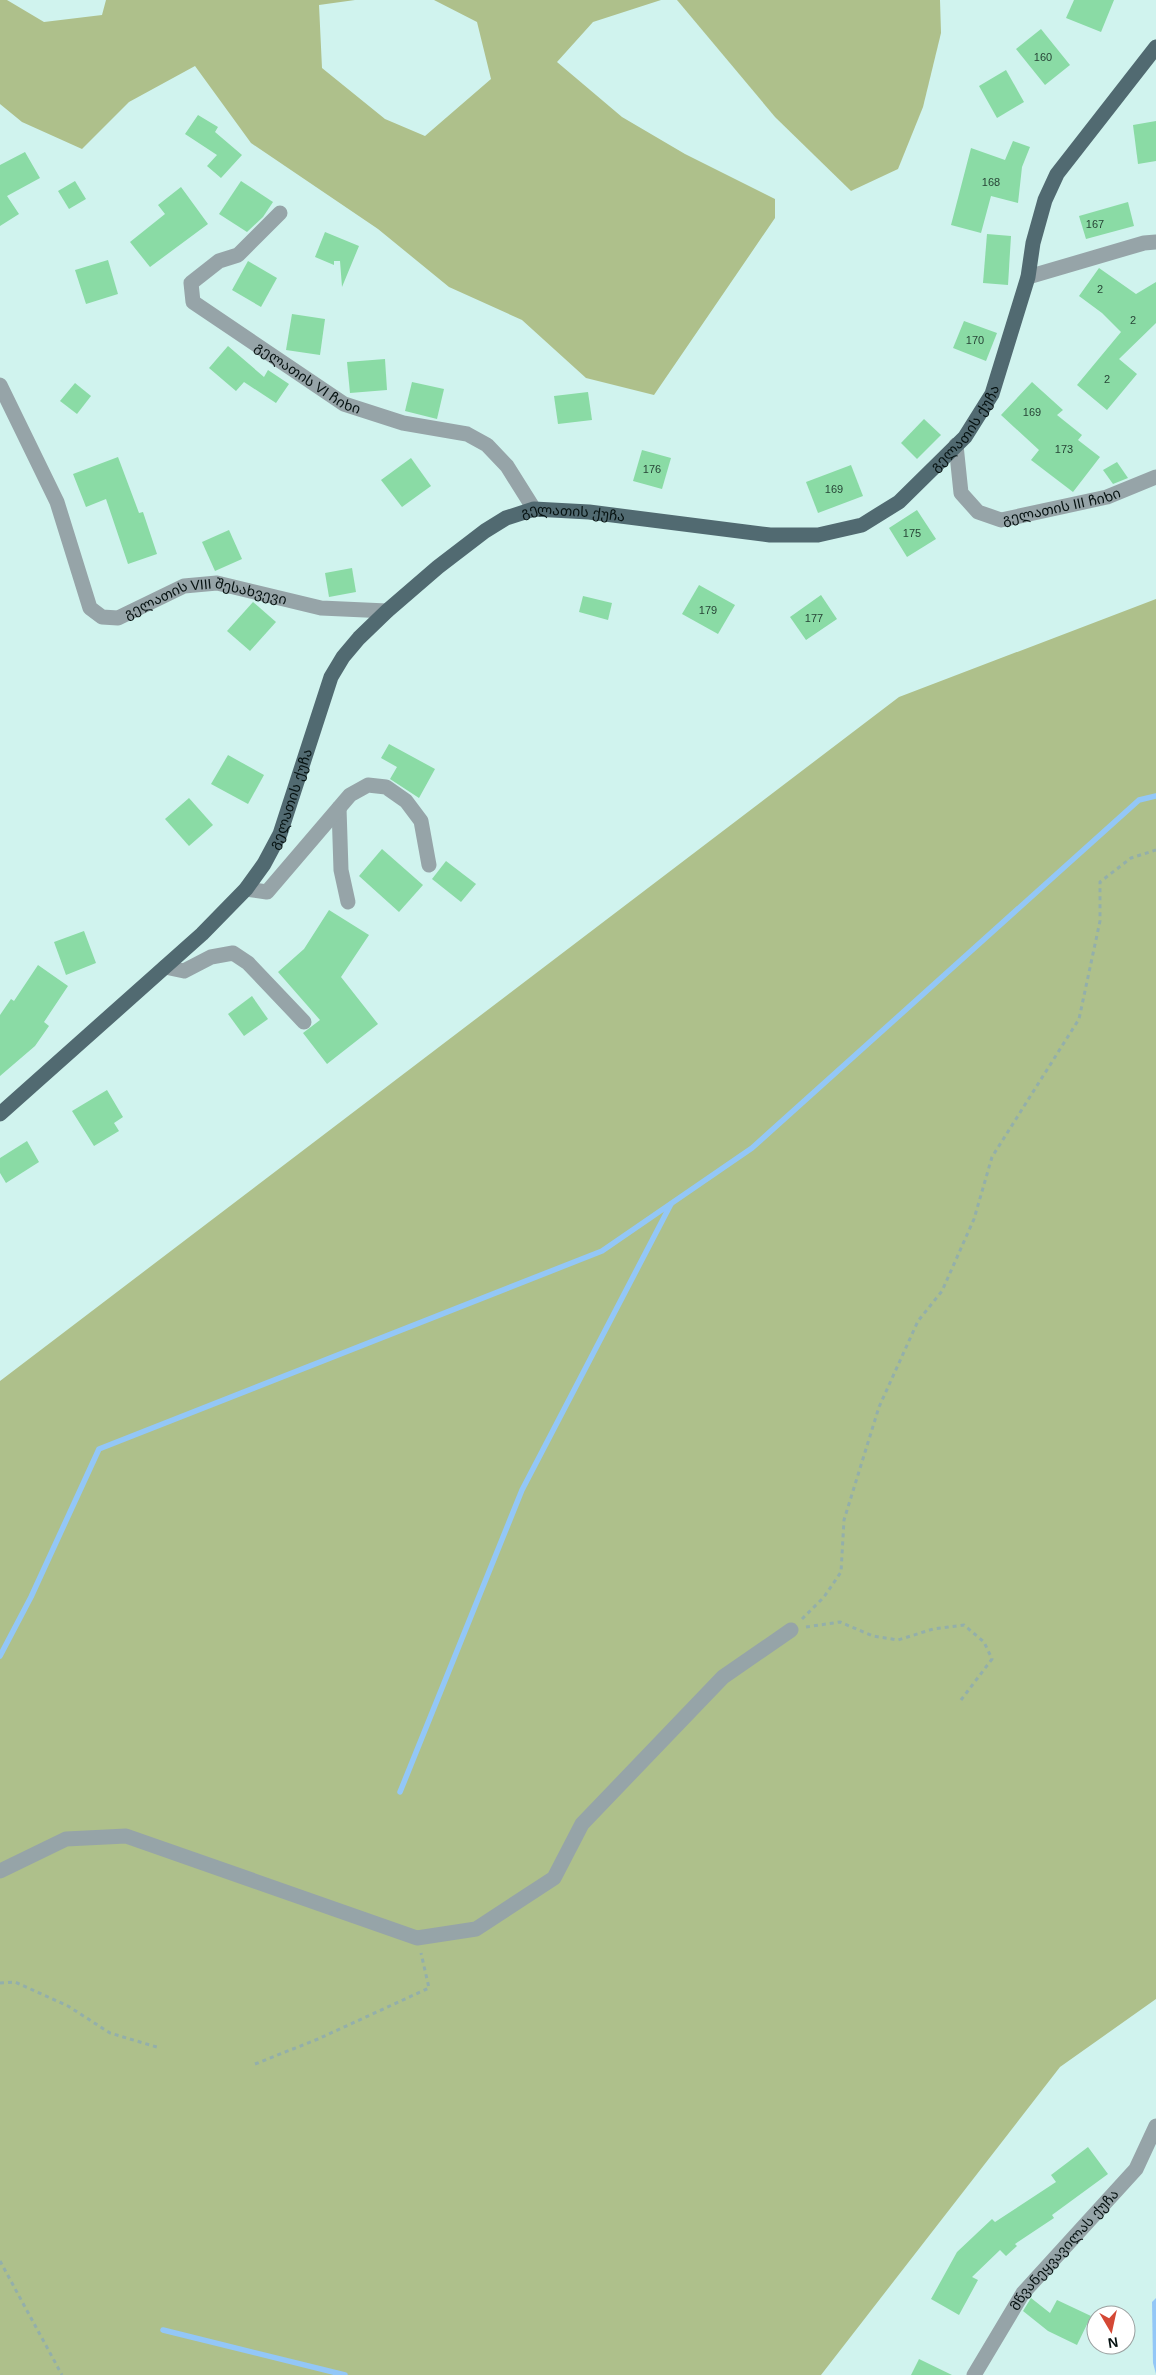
<svg xmlns="http://www.w3.org/2000/svg" width="1156" height="2375" viewBox="0 0 1156 2375" font-family="Helvetica,'Noto Sans Georgian',sans-serif">
  <style>
    .green { fill: #aec08b }
    .water { fill: #93c7f7 }
    .lines { fill: none; stroke-linecap: round; stroke-linejoin: round }
    .stream { stroke: #93c7f7; stroke-width: 5.5 }
    .building { fill: #8adba5 }
    .path { stroke: #93afab; stroke-width: 3; stroke-dasharray: 4 4; stroke-linecap: butt }
    .minor { stroke: #96a4a8; stroke-width: 15 }
    .major { stroke: #516a71; stroke-width: 15 }
    .labels { text-anchor: middle; stroke-width: 4; stroke-linejoin: round; paint-order: stroke }
    .number-label { font-size: 11px; fill: #274436 }
    .street-label { font-size: 14px; fill: #061211; stroke: #fff }
  </style>
  <rect width="100%" height="100%" fill="#d0f3ee"/>
  <g class="green">
    <path d="M 0,0 L 7,0 L 44,22 L 102,15 L 106,0 L 355,0 L 319,5 L 322,68 L 385,119 L 425,136 L 491,79 L 477,22 L 434,0 L 661,0 L 593,22 L 557,62 L 622,117 L 685,154 L 775,199 L 775,218 L 654,395 L 586,378 L 522,320 L 449,287 L 378,229 L 251,143 L 195,66 L 129,102 L 82,149 L 22,122 L 0,104 Z"/>
    <path d="M 677,0 L 940,0 L 941,33 L 923,107 L 898,169 L 851,191 L 775,117 Z"/>
    <path d="M 1156,599 L 1156,1999 L 1060,2067 L 821,2375 L 0,2375 L 0,1381 L 899,697 Z"/>
  </g>
  <path class="water" d="M 1156,2298 L 1156,2374 L 1153,2363 L 1152,2302 Z"/>
  <g class="lines">
    <g class="stream">
      <path d="M 0,1656 L 31,1597 L 99,1449 L 602,1251 L 752,1148 L 1139,800 L 1156,796"/>
      <path d="M 400,1792 L 522,1490 L 671,1204"/>
      <path d="M 163,2330 L 345,2375"/>
    </g>
  </g>
  <g class="building">
    <path d="M 1074,0 L 1114,0 L 1101,32 L 1066,18 Z"/>
    <path d="M 1041,29 L 1070,65 L 1045,85 L 1016,49 Z"/>
    <path d="M 1006,70 L 1024,102 L 997,118 L 979,86 Z"/>
    <path d="M 198,115 L 218,127 L 215,132 L 242,155 L 221,178 L 207,166 L 217,155 L 185,134 Z"/>
    <path d="M 1156,121 L 1156,161 L 1138,164 L 1133,125 Z"/>
    <path d="M 1013,141 L 1030,147 L 1022,167 L 1018,203 L 991,196 L 981,233 L 951,225 L 971,148 L 1005,160 Z"/>
    <path d="M 25,152 L 40,178 L 7,196 L 19,214 L 0,226 L 0,165 Z"/>
    <path d="M 75,181 L 86,199 L 69,209 L 58,191 Z"/>
    <path d="M 241,181 L 273,202 L 263,217 L 247,232 L 219,214 Z"/>
    <path d="M 181,187 L 208,224 L 150,267 L 130,242 L 165,214 L 158,205 Z"/>
    <path d="M 1128,202 L 1134,226 L 1086,239 L 1079,216 Z"/>
    <path d="M 325,232 L 359,246 L 342,287 L 340,261 L 334,261 L 334,265 L 315,257 Z"/>
    <path d="M 987,234 L 1011,236 L 1008,285 L 983,283 Z"/>
    <path d="M 108,260 L 118,294 L 86,304 L 75,270 Z"/>
    <path d="M 248,261 L 277,278 L 261,307 L 232,290 Z"/>
    <path d="M 1099,268 L 1136,294 L 1156,282 L 1156,323 L 1119,359 L 1137,374 L 1107,410 L 1077,385 L 1121,332 L 1102,313 L 1079,296 Z"/>
    <path d="M 292,314 L 325,319 L 320,355 L 286,350 Z"/>
    <path d="M 964,321 L 997,333 L 986,361 L 953,348 Z"/>
    <path d="M 228,346 L 264,377 L 268,370 L 289,384 L 276,403 L 244,382 L 236,391 L 209,368 Z"/>
    <path d="M 385,359 L 387,390 L 350,393 L 347,362 Z"/>
    <path d="M 412,382 L 444,389 L 437,419 L 405,411 Z"/>
    <path d="M 1032,382 L 1063,410 L 1057,415 L 1082,435 L 1078,440 L 1100,457 L 1073,492 L 1031,460 L 1039,450 L 1001,415 Z"/>
    <path d="M 75,383 L 91,396 L 77,414 L 60,401 Z"/>
    <path d="M 588,392 L 592,420 L 558,424 L 554,396 Z"/>
    <path d="M 924,419 L 941,435 L 917,459 L 901,443 Z"/>
    <path d="M 642,450 L 671,458 L 662,489 L 633,481 Z"/>
    <path d="M 118,457 L 139,513 L 143,512 L 157,554 L 128,564 L 106,499 L 86,507 L 73,474 Z"/>
    <path d="M 411,458 L 431,486 L 402,507 L 381,480 Z"/>
    <path d="M 1117,462 L 1128,478 L 1113,484 L 1103,470 Z"/>
    <path d="M 851,465 L 863,496 L 818,513 L 806,482 Z"/>
    <path d="M 917,510 L 936,539 L 907,557 L 889,528 Z"/>
    <path d="M 229,530 L 242,559 L 215,571 L 202,542 Z"/>
    <path d="M 352,568 L 356,592 L 329,597 L 325,573 Z"/>
    <path d="M 699,585 L 735,605 L 718,634 L 682,614 Z"/>
    <path d="M 821,595 L 837,619 L 806,640 L 790,617 Z"/>
    <path d="M 583,596 L 612,603 L 608,620 L 579,612 Z"/>
    <path d="M 253,602 L 276,622 L 250,651 L 227,631 Z"/>
    <path d="M 389,744 L 435,769 L 419,798 L 390,779 L 397,767 L 381,758 Z"/>
    <path d="M 228,755 L 264,775 L 248,804 L 211,784 Z"/>
    <path d="M 189,798 L 213,825 L 189,846 L 165,819 Z"/>
    <path d="M 382,849 L 423,885 L 399,912 L 359,876 Z"/>
    <path d="M 446,861 L 476,884 L 461,902 L 432,879 Z"/>
    <path d="M 329,910 L 369,935 L 341,977 L 378,1024 L 327,1064 L 303,1033 L 320,1020 L 278,972 L 304,949 Z"/>
    <path d="M 84,931 L 96,963 L 66,975 L 54,942 Z"/>
    <path d="M 38,965 L 68,986 L 44,1022 L 49,1026 L 35,1046 L 0,1076 L 0,1015 L 11,999 L 14,1001 Z"/>
    <path d="M 252,996 L 268,1019 L 244,1036 L 228,1014 Z"/>
    <path d="M 107,1090 L 123,1117 L 114,1123 L 119,1131 L 94,1146 L 72,1111 Z"/>
    <path d="M 27,1141 L 39,1162 L 6,1183 L 0,1173 L 0,1158 Z"/>
    <path d="M 1088,2147 L 1108,2174 L 1052,2215 L 1054,2218 L 1015,2244 L 1017,2246 L 1006,2256 L 1000,2250 L 972,2277 L 978,2280 L 959,2315 L 931,2299 L 957,2252 L 992,2219 L 995,2222 L 1056,2182 L 1051,2175 Z"/>
    <path d="M 1031,2298 L 1050,2313 L 1057,2300 L 1091,2316 L 1077,2345 L 1048,2331 L 1023,2311 Z"/>
    <path d="M 919,2359 L 952,2375 L 911,2375 Z"/>
  </g>
  <g class="lines">
    <g class="path">
      <path d="M 802,1619 L 824,1597 L 841,1572 L 844,1520 L 879,1407 L 918,1321 L 942,1291 L 974,1219 L 992,1157 L 1079,1019 L 1100,921 L 1100,882 L 1131,858 L 1156,850"/>
      <path d="M 806,1627 L 840,1622 L 873,1636 L 898,1640 L 933,1629 L 964,1625 L 984,1642 L 992,1659 L 961,1700"/>
      <path d="M 0,1983 L 15,1982 L 68,2006 L 110,2033 L 160,2048"/>
      <path d="M 255,2064 L 318,2039 L 429,1988 L 421,1953"/>
      <path d="M 0,2261 L 62,2375"/>
    </g>
    <g class="minor">
      <path id="s1" d="M 280,213 L 238,255 L 219,261 L 191,283 L 193,302 L 344,404 L 403,423 L 467,434 L 487,445 L 507,466 L 534,509"/>
      <path d="M 1028,277 L 1144,243 L 1156,242"/>
      <path id="s2" d="M 0,385 L 57,502 L 90,608 L 102,617 L 118,618 L 184,586 L 217,583 L 321,608 L 387,611"/>
      <path id="s3" d="M 956,445 L 961,493 L 978,512 L 1001,520 L 1107,497 L 1156,477"/>
      <path d="M 339,808 L 341,870 L 348,902"/>
      <path d="M 246,889 L 267,892 L 350,795 L 368,785 L 386,787 L 406,801 L 421,821 L 429,865"/>
      <path d="M 165,967 L 184,971 L 211,957 L 233,953 L 248,963 L 304,1022"/>
      <path d="M 0,1871 L 66,1839 L 126,1836 L 417,1938 L 476,1929 L 554,1878 L 582,1824 L 723,1677 L 791,1630"/>
      <path id="s4" d="M 974,2375 L 1023,2293 L 1136,2169 L 1156,2126"/>
    </g>
    <path class="major" id="s5" d="M 0,1114 L 202,934 L 246,889 L 264,864 L 280,834 L 331,677 L 343,657 L 359,638 L 387,611 L 438,567 L 485,531 L 506,518 L 534,509 L 589,512 L 770,535 L 818,535 L 862,525 L 899,502 L 965,437 L 992,394 L 1028,277 L 1033,243 L 1045,200 L 1057,174 L 1156,47"/>
  </g>
  <g class="labels">
    <g class="number-label">
      <text x="1043" y="61">160</text>
      <text x="991" y="186">168</text>
      <text x="1095" y="228">167</text>
      <text x="1100" y="293">2</text>
      <text x="1133" y="324">2</text>
      <text x="975" y="344">170</text>
      <text x="1107" y="383">2</text>
      <text x="1032" y="416">169</text>
      <text x="1064" y="453">173</text>
      <text x="652" y="473">176</text>
      <text x="834" y="493">169</text>
      <text x="912" y="537">175</text>
      <text x="708" y="614">179</text>
      <text x="814" y="622">177</text>
    </g>
    <g class="street-label">
      <text dy="5" stroke="none"><textPath href="#s1" startOffset="272">გელათის VI ჩიხი</textPath></text>
      <text dy="5" stroke="none"><textPath href="#s5" startOffset="1305">გელათის ქუჩა</textPath></text>
      <text dy="5" stroke="none"><textPath href="#s3" startOffset="160">გელათის III ჩიხი</textPath></text>
      <text dy="5" stroke="none"><textPath href="#s5" startOffset="870">გელათის ქუჩა</textPath></text>
      <text dy="5" stroke="none"><textPath href="#s2" startOffset="365">გელათის VIII შესახვევი</textPath></text>
      <text dy="5" stroke="none"><textPath href="#s5" startOffset="435">გელათის ქუჩა</textPath></text>
      <text dy="5" stroke="none"><textPath href="#s4" startOffset="155">მწვანეყვავილას ქუჩა</textPath></text>
    </g>
  </g>
  <g transform="translate(1111 2330) rotate(171)"><circle r="24" fill="#ffffff" stroke="#9ba0a0"/>
  <path d="M0-4L9 19L0 12L-9 19Z" fill="#d44835"/>
  <text y="-8" font-size="14" font-weight="bold" text-anchor="middle" fill="#061211">N</text>
  </g>
</svg>
